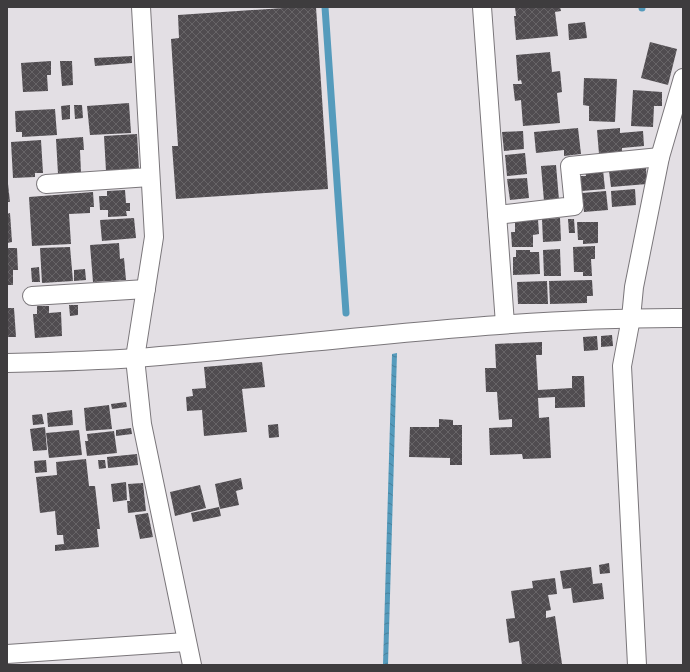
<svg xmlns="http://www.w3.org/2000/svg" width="690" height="672" viewBox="0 0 690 672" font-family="Barlow,sans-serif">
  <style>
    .water { fill: url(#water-waves) }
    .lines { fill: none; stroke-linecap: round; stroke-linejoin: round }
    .stream { stroke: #559bbc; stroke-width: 7 }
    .building { fill: url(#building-cross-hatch) }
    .street-casing { stroke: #7a767a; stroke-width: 20 }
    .street { stroke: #fff; stroke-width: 18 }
  </style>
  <defs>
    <pattern id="water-waves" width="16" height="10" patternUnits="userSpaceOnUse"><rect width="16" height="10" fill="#559bbc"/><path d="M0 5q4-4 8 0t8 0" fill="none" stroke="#48809a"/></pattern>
    <pattern id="building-cross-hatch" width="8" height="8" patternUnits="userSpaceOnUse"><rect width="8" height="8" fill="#504c50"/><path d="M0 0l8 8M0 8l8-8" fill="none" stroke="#676467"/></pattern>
  </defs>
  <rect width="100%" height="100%" fill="#e3dfe4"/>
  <path class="water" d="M 397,353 L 388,665 L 383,665 L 392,354 Z"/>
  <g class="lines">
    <g class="stream">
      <path d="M 325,7 L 346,313"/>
      <path d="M 642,8 L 642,7"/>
    </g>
  </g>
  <g class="building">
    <path d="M 299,7 L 316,7 L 328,189 L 176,199 L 172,146 L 178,146 L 171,39 L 179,38 L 178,15 Z"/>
    <path d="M 515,7 L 560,7 L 561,11 L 555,12 L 558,36 L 516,40 L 514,16 L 516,16 Z"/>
    <path d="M 585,22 L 587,38 L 569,40 L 568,24 Z"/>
    <path d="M 650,42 L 677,49 L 668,85 L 641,78 Z"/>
    <path d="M 550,52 L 552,72 L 560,71 L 562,92 L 557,93 L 560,123 L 523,126 L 521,100 L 515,101 L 513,84 L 522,84 L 521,80 L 518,81 L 516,55 Z"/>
    <path d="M 132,56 L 132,63 L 95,66 L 94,58 Z"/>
    <path d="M 51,61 L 51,75 L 47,75 L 48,91 L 23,92 L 21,63 Z"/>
    <path d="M 60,61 L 72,61 L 73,85 L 62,86 Z"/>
    <path d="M 584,78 L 617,79 L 615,122 L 589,121 L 589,106 L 583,105 Z"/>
    <path d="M 633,90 L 662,92 L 662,106 L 654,106 L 653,127 L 631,126 Z"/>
    <path d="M 129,103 L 131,133 L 90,135 L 87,106 Z"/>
    <path d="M 70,105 L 70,119 L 62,120 L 61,106 Z"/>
    <path d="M 74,105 L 82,105 L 83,118 L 75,119 Z"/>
    <path d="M 55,109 L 57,135 L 22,137 L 22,132 L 16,132 L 15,111 Z"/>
    <path d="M 578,128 L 581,154 L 564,156 L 564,150 L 536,153 L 534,132 Z"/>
    <path d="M 620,128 L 620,133 L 643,131 L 644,146 L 622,148 L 622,151 L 599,154 L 597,130 Z"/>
    <path d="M 523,131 L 524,149 L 504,151 L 502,132 Z"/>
    <path d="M 137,134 L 139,169 L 106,171 L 104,136 Z"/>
    <path d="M 83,137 L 84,150 L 80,150 L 81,173 L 58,174 L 56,139 Z"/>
    <path d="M 41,140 L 43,173 L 35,173 L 35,177 L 13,178 L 11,142 Z"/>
    <path d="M 525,153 L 527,174 L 507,176 L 505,155 Z"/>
    <path d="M 556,165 L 559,200 L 544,201 L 541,166 Z"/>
    <path d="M 646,168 L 647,184 L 611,187 L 609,171 Z"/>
    <path d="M 603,170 L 605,189 L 582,191 L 580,176 L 586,176 L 585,171 Z"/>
    <path d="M 7,175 L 10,202 L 7,202 Z"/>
    <path d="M 527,178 L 529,198 L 510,200 L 507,179 Z"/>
    <path d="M 635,189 L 636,205 L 612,207 L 611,191 Z"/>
    <path d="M 125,190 L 126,203 L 130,203 L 130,211 L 126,211 L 127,216 L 108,217 L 108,210 L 100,210 L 99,196 L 107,196 L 107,191 Z"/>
    <path d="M 606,191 L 608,210 L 584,212 L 582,193 Z"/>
    <path d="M 93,192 L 94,207 L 90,207 L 90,213 L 69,214 L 71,244 L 32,246 L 29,197 Z"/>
    <path d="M 10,213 L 12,242 L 7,243 L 7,214 Z"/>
    <path d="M 134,218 L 136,238 L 102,241 L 100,220 Z"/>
    <path d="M 560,218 L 561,241 L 543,242 L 542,219 Z"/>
    <path d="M 568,219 L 574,219 L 575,233 L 569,233 Z"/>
    <path d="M 538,220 L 539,234 L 533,235 L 533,247 L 512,247 L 511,232 L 515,232 L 515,221 Z"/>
    <path d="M 577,222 L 598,222 L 598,243 L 583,244 L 583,240 L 578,240 Z"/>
    <path d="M 119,243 L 120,259 L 124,258 L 126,280 L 93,282 L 90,245 Z"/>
    <path d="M 595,246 L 595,259 L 591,259 L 592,276 L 583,276 L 583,272 L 574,272 L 573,247 Z"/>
    <path d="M 70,247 L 73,281 L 42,283 L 40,248 Z"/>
    <path d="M 7,248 L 17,248 L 18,270 L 13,270 L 13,285 L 7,285 Z"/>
    <path d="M 560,249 L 561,276 L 544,276 L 543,250 Z"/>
    <path d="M 516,250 L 530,250 L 530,252 L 539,252 L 540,274 L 513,275 L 513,257 L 516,257 Z"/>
    <path d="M 39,267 L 40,282 L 32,282 L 31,268 Z"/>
    <path d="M 85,269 L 86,280 L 74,281 L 74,270 Z"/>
    <path d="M 592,280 L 593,296 L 587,296 L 587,303 L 550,304 L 549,281 Z"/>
    <path d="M 547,281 L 548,304 L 518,304 L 517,282 Z"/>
    <path d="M 69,305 L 78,305 L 78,315 L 70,316 Z"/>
    <path d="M 37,306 L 49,306 L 49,313 L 61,312 L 62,336 L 35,338 L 33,314 L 37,314 Z"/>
    <path d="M 7,308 L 14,308 L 16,337 L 7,337 Z"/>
    <path d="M 612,335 L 613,346 L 601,347 L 601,336 Z"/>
    <path d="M 597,336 L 598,350 L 584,351 L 583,337 Z"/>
    <path d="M 542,342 L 542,355 L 536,355 L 538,390 L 572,388 L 572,376 L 584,376 L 585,407 L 555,408 L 555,397 L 538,398 L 539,418 L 549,417 L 551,458 L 523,459 L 522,454 L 490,455 L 489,428 L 512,427 L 512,419 L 499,420 L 497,392 L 486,392 L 485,368 L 496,368 L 495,344 Z"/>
    <path d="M 262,362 L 265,387 L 242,389 L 247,432 L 204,436 L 202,410 L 187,411 L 186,397 L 193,396 L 192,389 L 206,388 L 204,367 Z"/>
    <path d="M 126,402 L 127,407 L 112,409 L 111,404 Z"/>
    <path d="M 109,405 L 112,429 L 86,431 L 84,408 Z"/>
    <path d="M 72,410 L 73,425 L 48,427 L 47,413 Z"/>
    <path d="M 42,414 L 44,424 L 33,425 L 32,415 Z"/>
    <path d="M 439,419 L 453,420 L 453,425 L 462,425 L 462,465 L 450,465 L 450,458 L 409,457 L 410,427 L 439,427 Z"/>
    <path d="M 278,424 L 279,437 L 269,438 L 268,425 Z"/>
    <path d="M 45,427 L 47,450 L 33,451 L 30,429 Z"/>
    <path d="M 131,428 L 132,434 L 116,436 L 116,430 Z"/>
    <path d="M 79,430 L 82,455 L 49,458 L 46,433 Z"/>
    <path d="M 114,431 L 117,453 L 87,456 L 85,441 L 88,441 L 87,434 Z"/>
    <path d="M 137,454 L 138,465 L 108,468 L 107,457 Z"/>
    <path d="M 86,459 L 89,486 L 95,486 L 100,529 L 97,529 L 99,547 L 55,551 L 55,545 L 64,544 L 63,535 L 57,535 L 55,511 L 40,513 L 36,477 L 57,475 L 56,462 Z"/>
    <path d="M 46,460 L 47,472 L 35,473 L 34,461 Z"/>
    <path d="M 98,460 L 105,460 L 106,468 L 99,469 Z"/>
    <path d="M 241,478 L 243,489 L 236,491 L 239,505 L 220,509 L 215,484 Z"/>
    <path d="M 126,482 L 127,500 L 113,502 L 111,484 Z"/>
    <path d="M 143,483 L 146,511 L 128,513 L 127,501 L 130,501 L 128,484 Z"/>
    <path d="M 200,485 L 206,508 L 175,516 L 170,492 Z"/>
    <path d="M 219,507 L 221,516 L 193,522 L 191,513 Z"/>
    <path d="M 148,513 L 153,537 L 140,539 L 135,515 Z"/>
    <path d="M 609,563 L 610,573 L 600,574 L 599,565 Z"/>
    <path d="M 591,567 L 593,584 L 602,583 L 604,599 L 573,603 L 571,588 L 563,589 L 560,571 Z"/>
    <path d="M 555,578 L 557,594 L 548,595 L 551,610 L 546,611 L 546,618 L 555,616 L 562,664 L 522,665 L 519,641 L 509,643 L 506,619 L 515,618 L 511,591 L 533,588 L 532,581 Z"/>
  </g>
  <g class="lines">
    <defs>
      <g id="street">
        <path d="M 141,7 L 154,237 L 135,358 L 142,424 L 192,665"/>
        <path d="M 482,7 L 505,324"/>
        <path d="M 46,184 L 150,177"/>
        <path d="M 497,215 L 574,206 L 570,166 L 660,157"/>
        <path d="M 32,296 L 146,289"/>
        <path d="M 7,363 C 50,362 93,361 136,358 C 318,344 500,317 683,318"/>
        <path d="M 7,654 L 186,642"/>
        <path d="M 637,665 L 622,366 L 631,318 L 634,287 L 660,157 L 683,78"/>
      </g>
    </defs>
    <use href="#street" class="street-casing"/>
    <use href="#street" class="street"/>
  </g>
  <rect width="690" height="672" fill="none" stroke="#3e3c3e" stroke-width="16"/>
</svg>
